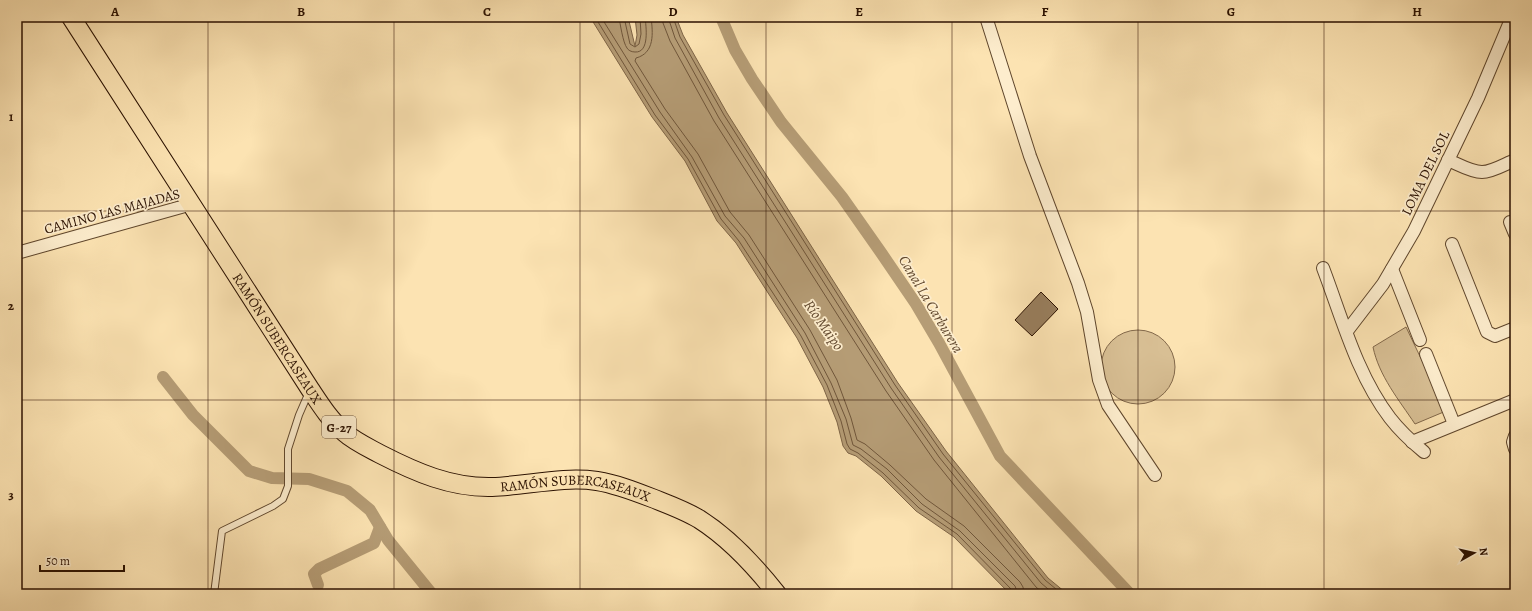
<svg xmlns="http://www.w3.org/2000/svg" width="1532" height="611" viewBox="0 0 1532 611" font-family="Alegreya,serif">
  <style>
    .green { fill: #d8bf94; stroke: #82684a }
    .water { fill: #b59c75; stroke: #7e6446 }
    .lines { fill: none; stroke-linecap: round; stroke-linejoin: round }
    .shore { stroke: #70563a; stroke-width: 1 }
    .canal { stroke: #b59c75; stroke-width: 12 }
    .building { fill: #987e5d; stroke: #2b1100 }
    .lane-casing { stroke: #5f462c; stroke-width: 8 }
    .street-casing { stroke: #5f462c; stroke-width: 14 }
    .primary-casing { stroke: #2b1100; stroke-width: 20 }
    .lane { stroke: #fdedcd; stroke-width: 6 }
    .street { stroke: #fdedcd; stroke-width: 12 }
    .primary { stroke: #fce3b2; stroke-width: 18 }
    .grid { fill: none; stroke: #2b1100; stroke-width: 1; stroke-opacity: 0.55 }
    .labels { text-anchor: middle; stroke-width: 3.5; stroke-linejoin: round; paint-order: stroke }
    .shield { fill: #fdedcd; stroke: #6a533e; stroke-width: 1 }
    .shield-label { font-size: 13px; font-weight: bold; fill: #2b1100 }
    .street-label { font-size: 14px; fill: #2b1100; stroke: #fdedcd }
    .water-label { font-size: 15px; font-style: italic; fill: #62492f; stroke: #fdedcd }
    .neatline { fill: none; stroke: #2b1100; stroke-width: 1.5 }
    .grid-label { font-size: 13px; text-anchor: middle; font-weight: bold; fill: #2b1100 }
  </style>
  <rect width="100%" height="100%" fill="#fce3b2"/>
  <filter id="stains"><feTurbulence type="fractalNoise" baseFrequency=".005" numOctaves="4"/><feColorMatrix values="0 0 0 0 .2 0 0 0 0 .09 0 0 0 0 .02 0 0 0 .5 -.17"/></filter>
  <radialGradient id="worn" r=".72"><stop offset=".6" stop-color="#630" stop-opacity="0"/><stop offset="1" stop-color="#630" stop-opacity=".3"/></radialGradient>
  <g class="green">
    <path d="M 1406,327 L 1446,411 L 1415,424 C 1399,400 1379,376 1373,347 Z"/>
    <circle cx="1138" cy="367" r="37"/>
  </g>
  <path class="water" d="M 590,17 L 628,17 L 635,46 L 637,35 L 635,17 L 676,17 L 683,35 L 727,113 L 898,383 L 946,451 L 1048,578 L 1065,592 L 1071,594 L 1010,594 L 954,537 L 916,511 L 881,476 L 856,456 L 848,453 L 843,446 L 837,422 L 823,387 L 797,338 L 736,243 L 717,221 L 685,161 L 652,117 Z"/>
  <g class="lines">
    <g class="shore">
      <path d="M 595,17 L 655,115 L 688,159 L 721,219 L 739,241 L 801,336 L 827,385 L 841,421 L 847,444 L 850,449 L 858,453 L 883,473 L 919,508 L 957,534 L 1012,590 L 1013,594"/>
      <path d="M 601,17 L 660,112 L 692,157 L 725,216 L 744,238 L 805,333 L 831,383 L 846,419 L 853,445 L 861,449 L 887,469 L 922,504 L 960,531 L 1015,586 L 1018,594"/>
      <path d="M 619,17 C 620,23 623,43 627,48 C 628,50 631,52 635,52 C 650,53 646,26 645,17"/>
      <path d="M 624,17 L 630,44 L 635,47 L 639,44 L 641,34 L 640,17"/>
      <path d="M 651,17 C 653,33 655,53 636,58 L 635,61 L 665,109 L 698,154 L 730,212 L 749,235 L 810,330 L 837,380 L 851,418 L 857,440 L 865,444 L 890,465 L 926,499 L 964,526 L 1020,582 L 1023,587 L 1024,594"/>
      <path d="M 662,17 L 663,23 L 670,41 L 714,121 L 886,391 L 934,460 L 1036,587 L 1044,594"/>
      <path d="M 668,17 L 675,38 L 719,118 L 891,388 L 939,457 L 1041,583 L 1054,594"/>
      <path d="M 673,17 L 680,37 L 724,115 L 895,385 L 943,454 L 1045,580 L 1062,594"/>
    </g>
    <g class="canal">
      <path d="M 721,17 L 735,50 L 752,79 L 781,122 L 842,197 L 882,254 L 916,304 L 939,343 L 1000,456 L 1130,594"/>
      <path d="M 163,377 L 193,415 L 249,471 L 272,478 L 309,479 L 347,491 L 370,510 L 388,540 L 432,594"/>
      <path d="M 318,585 L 314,574 L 319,569 L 374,543 L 380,527"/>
    </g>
  </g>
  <path class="building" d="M 1041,292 L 1058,309 L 1032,336 L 1015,320 Z"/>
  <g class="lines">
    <defs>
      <path id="lane" d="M 214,594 L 222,531 L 273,506 L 283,499 L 288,486 L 288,449 L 299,415 L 309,392"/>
      <g id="street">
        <path d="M 986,17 L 1030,156 L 1078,283 L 1087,312 L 1099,380 L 1108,405 L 1155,475"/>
        <path d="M 1448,160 C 1458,164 1471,172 1482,172 C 1492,172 1505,164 1515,160"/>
        <path d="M 1510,222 L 1515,234"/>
        <path d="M 1452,244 L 1487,332 L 1495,336 L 1515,328"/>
        <path d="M 17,253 L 192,204"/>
        <path d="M 1323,268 C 1342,318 1357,375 1390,418 C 1400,431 1412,442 1424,452"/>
        <path d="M 1392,269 L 1420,340"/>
        <path d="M 1347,331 L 1383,284 L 1414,231 L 1478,98 L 1512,17"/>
        <path d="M 1426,354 L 1454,424"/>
        <path d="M 1515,436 L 1513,442 L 1515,449"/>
        <path d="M 1412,442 L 1515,400"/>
      </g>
      <g id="primary">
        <path id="s1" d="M 71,17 L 310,389 C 320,404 330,420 344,432 C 354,441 367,447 380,454 C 415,472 451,488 492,487 C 526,486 562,476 597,481 C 616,484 634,491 652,498 C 667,504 684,510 699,519 C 729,538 755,566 777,594"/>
      </g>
    </defs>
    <use href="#lane" class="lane-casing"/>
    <use href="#street" class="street-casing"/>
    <use href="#primary" class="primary-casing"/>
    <use href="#lane" class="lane"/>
    <use href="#street" class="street"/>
    <use href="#primary" class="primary"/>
  </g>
  <path class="grid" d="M 208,17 L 208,594M 394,17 L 394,594M 580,17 L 580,594M 766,17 L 766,594M 952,17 L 952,594M 1138,17 L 1138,594M 1324,17 L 1324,594M 17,211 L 1515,211M 17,400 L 1515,400"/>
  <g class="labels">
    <rect class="shield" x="322" y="416" width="34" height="22" rx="3"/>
    <g class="shield-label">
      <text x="339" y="432">G-27</text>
    </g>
    <g class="street-label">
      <text transform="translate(1425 173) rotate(-64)" y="5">LOMA DEL SOL</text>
      <text transform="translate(112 211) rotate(-15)" y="5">CAMINO LAS MAJADAS</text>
      <text dy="5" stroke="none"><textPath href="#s1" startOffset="382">RAMÓN SUBERCASEAUX</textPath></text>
      <text dy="5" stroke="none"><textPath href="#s1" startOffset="742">RAMÓN SUBERCASEAUX</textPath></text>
    </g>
    <g class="water-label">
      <text transform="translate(931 304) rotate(59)" y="5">Canal La Carburera</text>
      <text transform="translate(824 325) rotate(55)" y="5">Río Maipo</text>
    </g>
  </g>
  <rect width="1532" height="611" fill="none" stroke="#fce3b2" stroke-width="44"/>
  <g transform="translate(1474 553) rotate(82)" stroke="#fdedcd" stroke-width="3" paint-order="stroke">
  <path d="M0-3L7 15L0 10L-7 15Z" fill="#2b1100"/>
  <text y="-6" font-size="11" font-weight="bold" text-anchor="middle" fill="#2b1100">N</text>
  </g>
  <path d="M40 565v6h84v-6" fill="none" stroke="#2b1100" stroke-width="2"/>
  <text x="46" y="565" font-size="12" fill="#2b1100" stroke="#fdedcd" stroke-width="3" paint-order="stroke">50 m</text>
  <rect x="22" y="22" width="1488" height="567" class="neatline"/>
  <g class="grid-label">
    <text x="115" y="16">A</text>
    <text x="301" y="16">B</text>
    <text x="487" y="16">C</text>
    <text x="673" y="16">D</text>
    <text x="859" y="16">E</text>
    <text x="1045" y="16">F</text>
    <text x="1231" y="16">G</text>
    <text x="1417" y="16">H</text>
    <text x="11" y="121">1</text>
    <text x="11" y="310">2</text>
    <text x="11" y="499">3</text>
  </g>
  <rect width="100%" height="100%" filter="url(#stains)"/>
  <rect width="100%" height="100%" fill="url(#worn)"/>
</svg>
